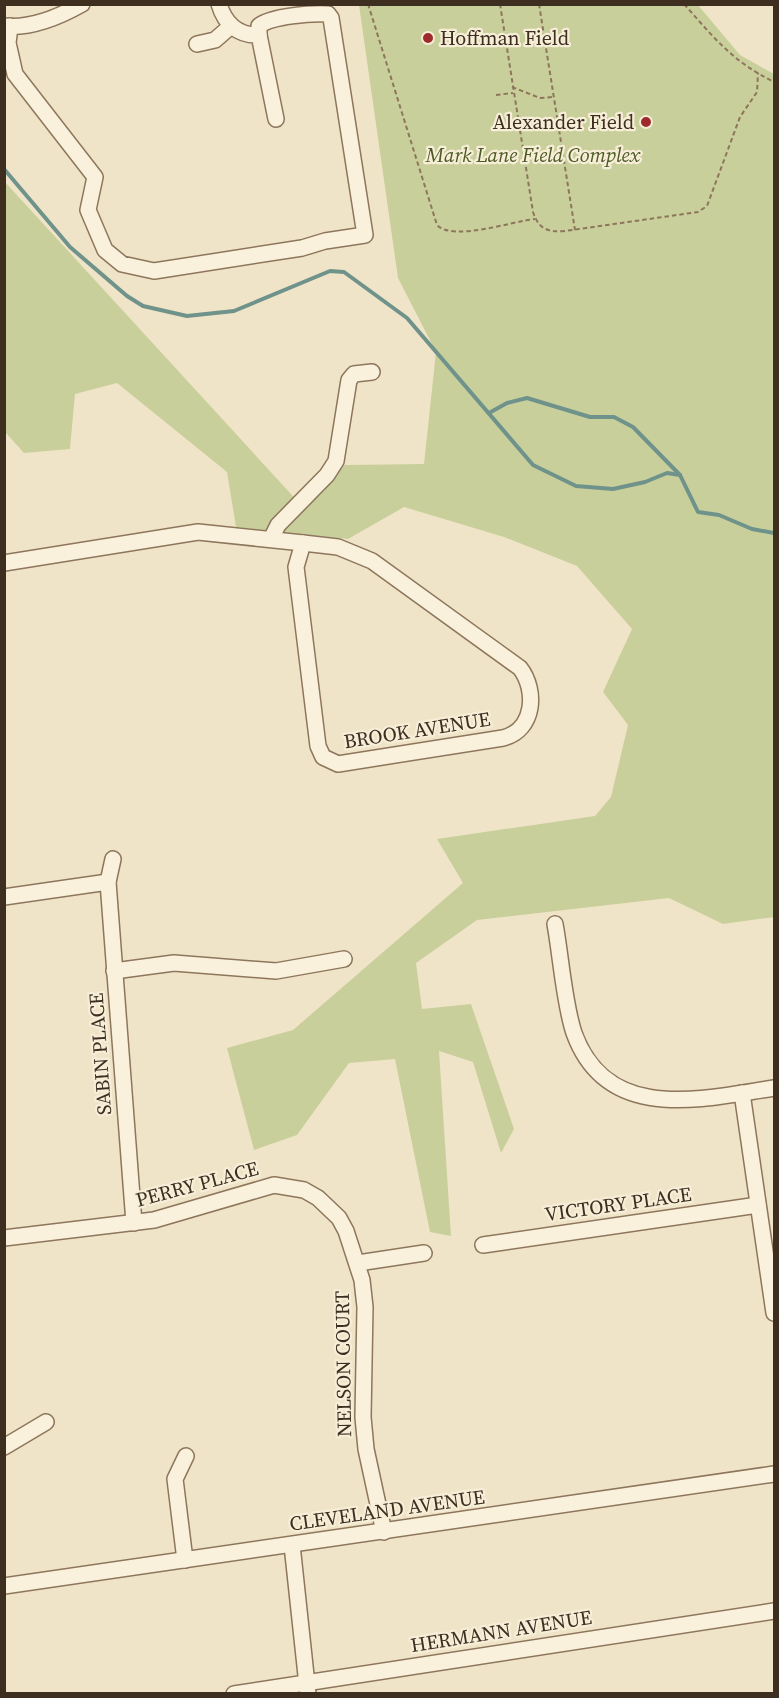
<svg xmlns="http://www.w3.org/2000/svg" width="779" height="1698" viewBox="0 0 779 1698" font-family="'Source Serif 4',serif">
  <style>
    .green { fill: #c9cf9b }
    .lines { fill: none; stroke-linecap: round; stroke-linejoin: round }
    .stream { stroke: #6f938a; stroke-width: 4 }
    .minor-casing { stroke: #8d765c; stroke-width: 18 }
    .path { stroke: #8d765c; stroke-width: 2; stroke-dasharray: 4.5 3; stroke-linecap: butt }
    .minor { stroke: #faf1dc; stroke-width: 15 }
    .poi-dot { fill: #9e2a2b; stroke: #f7eed8; stroke-width: 2 }
    .labels { text-anchor: middle; stroke-width: 4.5; stroke-linejoin: round; paint-order: stroke }
    .poi-label { font-size: 20px; fill: #3d2e20; stroke: #f7eed8; text-anchor: start }
    .park-label { font-size: 20px; font-style: italic; fill: #4d5a26; stroke: #f7eed8 }
    .street-label { font-size: 20px; fill: #3d2e20; stroke: #f7eed8 }
  </style>
  <rect width="100%" height="100%" fill="#f0e4c8"/>
  <path class="green" d="M 359,5 L 698,5 L 740,55 L 774,74 L 774,917 L 723,924 L 669,898 L 477,920 L 416,963 L 422,1009 L 471,1004 L 514,1129 L 501,1153 L 473,1062 L 439,1051 L 451,1236 L 430,1232 L 395,1059 L 349,1063 L 297,1135 L 254,1150 L 227,1048 L 293,1030 L 463,883 L 437,839 L 595,816 L 611,797 L 628,725 L 603,692 L 632,629 L 577,566 L 504,537 L 404,507 L 348,539 L 236,527 L 227,472 L 117,383 L 75,394 L 70,449 L 24,453 L 5,432 L 4,181 L 302,506 L 345,465 L 424,464 L 436,352 L 398,278 Z"/>
  <g class="lines">
    <g class="stream">
      <path d="M 4,169 L 70,247 L 127,296 L 143,306 L 187,316 L 234,311 L 330,271 L 344,272 L 407,318 L 533,465 L 576,486 L 613,489 L 645,482 L 667,473 L 680,475 L 698,512 L 719,515 L 752,529 L 774,533"/>
      <path d="M 489,413 L 507,403 L 527,398 L 590,417 L 614,417 L 633,427 L 680,475"/>
    </g>
    <defs>
      <g id="minor">
        <path d="M 219,4 C 225,24 238,36 259,35 L 276,119"/>
        <path d="M 4,26 C 31,29 59,17 82,4"/>
        <path d="M 10,26 L 8,43 L 15,74 L 95,177 L 88,210 L 105,250 L 122,264 L 154,271 L 302,248 L 325,241 L 365,235 L 331,18 L 328,14 C 312,13 271,16 259,26 L 259,35"/>
        <path d="M 197,44 L 215,40 L 231,26"/>
        <path d="M 271,539 L 278,525 L 327,475 L 336,461 L 349,380 L 354,374 L 372,372"/>
        <path d="M 303,543 L 338,547 L 372,561 L 520,668 C 537,690 535,730 503,738 L 338,764 L 323,757 L 318,746 L 296,567 Z"/>
        <path d="M 4,563 L 198,532 L 303,543"/>
        <path d="M 113,859 L 108,882 L 134,1223"/>
        <path d="M 4,897 L 108,882"/>
        <path d="M 555,924 C 561,957 564,1003 574,1033 C 607,1124 702,1099 774,1088"/>
        <path d="M 114,971 L 174,963 L 276,971 L 344,959"/>
        <path d="M 742,1093 L 774,1313"/>
        <path d="M 4,1238 L 154,1220 L 274,1185 L 304,1190 L 318,1198 L 339,1218 L 346,1231 L 362,1280 L 365,1307 L 363,1417 L 366,1449 L 384,1532"/>
        <path d="M 483,1245 L 758,1205"/>
        <path d="M 358,1263 L 424,1253"/>
        <path d="M 4,1447 L 46,1422"/>
        <path d="M 292,1545 L 308,1694"/>
        <path d="M 185,1560 L 175,1479 L 186,1456"/>
        <path d="M 4,1586 L 774,1474"/>
        <path d="M 234,1694 L 774,1611"/>
      </g>
    </defs>
    <use href="#minor" class="minor-casing"/>
    <g class="path">
      <path d="M 368,4 L 437,225 C 453,242 513,221 535,219"/>
      <path d="M 500,4 L 533,212 C 539,230 548,232 565,231 L 698,212 L 707,206 L 740,117 L 757,92 L 758,73"/>
      <path d="M 539,4 L 575,230"/>
      <path d="M 684,4 C 715,39 732,61 774,82"/>
      <path d="M 512,87 L 540,98 L 553,97"/>
      <path d="M 496,95 L 513,93"/>
    </g>
    <use href="#minor" class="minor"/>
  </g>
  <g class="poi-dot">
    <circle cx="428" cy="38" r="6"/>
    <circle cx="646" cy="122" r="6"/>
  </g>
  <g class="labels">
    <g class="poi-label">
      <text x="440" y="45">Hoffman Field</text>
      <text x="634" y="129" text-anchor="end">Alexander Field</text>
    </g>
    <g class="park-label">
      <text x="533" y="162">Mark Lane Field Complex</text>
    </g>
    <g class="street-label">
      <text transform="translate(417 730) rotate(-9)" y="7">BROOK AVENUE</text>
      <text transform="translate(100 1054) rotate(-94)" y="7">SABIN PLACE</text>
      <text transform="translate(197 1184) rotate(-15)" y="7">PERRY PLACE</text>
      <text transform="translate(618 1204) rotate(-8)" y="7">VICTORY PLACE</text>
      <text transform="translate(343 1364) rotate(-91)" y="7">NELSON COURT</text>
      <text transform="translate(387 1510) rotate(-8)" y="7">CLEVELAND AVENUE</text>
      <text transform="translate(501 1631) rotate(-9)" y="7">HERMANN AVENUE</text>
    </g>
  </g>
  <rect width="779" height="1698" fill="none" stroke="#3d2e20" stroke-width="12"/>
</svg>
